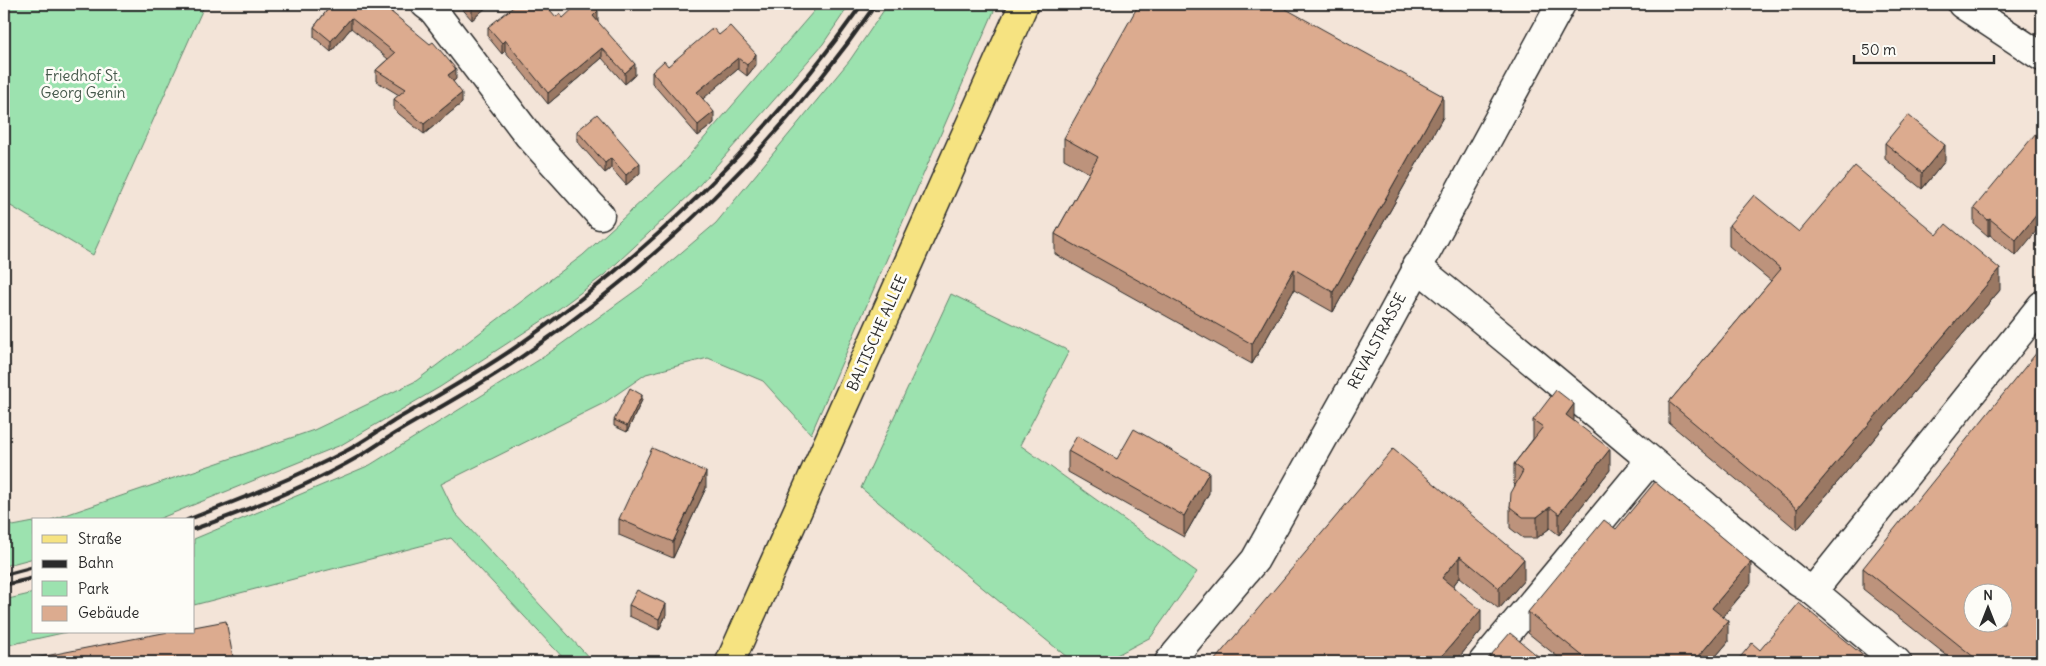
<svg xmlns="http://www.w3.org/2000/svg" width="2046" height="666" viewBox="0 0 2046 666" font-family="Delius,sans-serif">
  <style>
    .green { fill: #9ce2af; stroke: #64866d }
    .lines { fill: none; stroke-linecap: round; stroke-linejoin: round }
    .minor-casing { stroke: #2b2b2b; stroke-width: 31 }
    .major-casing { stroke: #2b2b2b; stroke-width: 31 }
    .minor { stroke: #fdfcf7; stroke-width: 28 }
    .major { stroke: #f6e381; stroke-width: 28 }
    .rail { stroke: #2b2b2b; stroke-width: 4 }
    .wall { fill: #bd937b; stroke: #2b2b2b }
    .shaded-wall { fill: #9a7864; stroke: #2b2b2b }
    .building { fill: #dcab8f; stroke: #2b2b2b; fill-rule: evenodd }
    .labels { text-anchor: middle; stroke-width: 5; stroke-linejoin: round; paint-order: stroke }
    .park-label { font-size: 15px; fill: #47594c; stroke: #fdfcf7 }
    .street-label { font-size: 15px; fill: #2b2b2b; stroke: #fdfcf7 }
  </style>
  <rect width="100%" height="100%" fill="#f3e4d8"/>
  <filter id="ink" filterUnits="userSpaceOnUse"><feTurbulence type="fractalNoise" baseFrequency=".02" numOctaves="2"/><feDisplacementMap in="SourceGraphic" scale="10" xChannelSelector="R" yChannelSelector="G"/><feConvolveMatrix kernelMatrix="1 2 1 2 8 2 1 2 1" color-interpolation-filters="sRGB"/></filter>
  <g filter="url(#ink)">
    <g class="green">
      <path d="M 4,4 L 205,4 L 93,255 L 4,202 Z"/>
      <path d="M 820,4 L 850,4 L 823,44 L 695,190 L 604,275 L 548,317 L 440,387 L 341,445 L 156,520 L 51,520 L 314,430 L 416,381 L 583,255 L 681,165 Z"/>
      <path d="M 888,4 L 997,4 L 811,434 L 763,381 L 708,358 L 646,374 L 604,403 L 441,484 L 455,513 L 593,662 L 567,662 L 451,538 L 194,605 L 194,539 L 370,465 L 542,358 L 642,286 L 716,223 L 850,60 Z"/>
      <path d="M 951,294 L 1069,351 L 1020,445 L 1197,572 L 1151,637 L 1115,656 L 1073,662 L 861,488 Z"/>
      <path d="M 4,521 L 13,526 L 34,522 L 34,558 L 4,566 Z"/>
      <path d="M 34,593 L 34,632 L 67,632 L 4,646 L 4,600 Z"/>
    </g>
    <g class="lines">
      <defs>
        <g id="minor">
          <path d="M 425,4 L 433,10 L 529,136 L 600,215"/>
          <path d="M 1962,4 L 2042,57"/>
          <path d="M 1416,266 C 1545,370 1670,478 1798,582 L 1813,591 L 1897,662"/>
          <path d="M 1813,591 L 2042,305"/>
          <path d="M 1169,662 L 1255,560 L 1385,328 L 1561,4"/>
          <path d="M 1483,662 L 1649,462"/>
        </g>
        <path id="major" d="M 730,662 L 1024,4"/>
      </defs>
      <use href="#minor" class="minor-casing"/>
      <use href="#major" class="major-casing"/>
      <use href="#minor" class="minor"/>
      <use href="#major" class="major"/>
      <g class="rail">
        <path d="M 187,520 C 241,499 295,478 346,451 C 363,442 378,431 394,421 C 435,397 477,374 516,347 C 650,253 768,137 862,4"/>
        <path d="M 194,529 C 248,510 308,486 358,457 C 372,449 385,439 399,431 C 440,407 481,385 520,358 C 659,263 780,142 876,4"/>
        <path d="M 4,575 L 34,567"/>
        <path d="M 4,585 L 34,578"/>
      </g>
    </g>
    <g class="wall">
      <path d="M 322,4 L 388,4 L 393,14 L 456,79 L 453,82 L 462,103 L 424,134 L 394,110 L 394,99 L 399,95 L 376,81 L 376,70 L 388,59 L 351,28 L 331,52 L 314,37 L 314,27 L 328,9 Z"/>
      <path d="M 458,4 L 490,4 L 472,20 Z"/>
      <path d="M 556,17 L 598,22 L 635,75 L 625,84 L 602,58 L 548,104 L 505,51 L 502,54 L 488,37 L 488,27 Z"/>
      <path d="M 719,35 L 756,65 L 747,76 L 738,69 L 702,99 L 714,123 L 698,136 L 652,83 L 652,72 L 668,66 Z"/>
      <path d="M 1443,117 L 1333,312 L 1294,290 L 1252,364 L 1055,254 L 1055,234 L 1089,173 L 1064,159 L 1064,138 Z"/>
      <path d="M 577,131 L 640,173 L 626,185 L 611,168 L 605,173 L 577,141 Z"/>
      <path d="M 2042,138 L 2016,256 L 1990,235 L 1988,236 L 1974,224 L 1974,208 Z"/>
      <path d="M 1885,143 L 1945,161 L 1922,189 L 1885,159 Z"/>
      <path d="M 1729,225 L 1799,232 L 1937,235 L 2000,290 L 1797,530 L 1669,423 L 1669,402 L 1771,281 L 1729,246 Z"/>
      <path d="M 642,400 L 627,432 L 614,426 L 614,420 Z"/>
      <path d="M 1533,420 L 1574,421 L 1610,470 L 1559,535 L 1550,528 L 1537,538 L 1523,538 L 1510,528 L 1510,507 L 1515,485 L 1514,484 L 1514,464 L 1533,439 Z"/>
      <path d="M 1393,449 L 1524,580 L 1499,609 L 1460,577 L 1453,586 L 1481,631 L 1455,662 Z"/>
      <path d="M 1068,451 L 1117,459 L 1209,493 L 1184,537 L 1068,472 Z"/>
      <path d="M 706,488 L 673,558 L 619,535 L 619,519 Z"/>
      <path d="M 1616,529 L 1751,583 L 1723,617 L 1728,642 L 1711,662 L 1564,662 L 1528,633 L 1528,612 Z"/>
      <path d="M 1863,568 L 2042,662 L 1955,662 L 1863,589 Z"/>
      <path d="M 629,605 L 666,615 L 659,630 L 629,616 Z"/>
    </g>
    <g class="shaded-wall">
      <path d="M 477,4 L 490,4 L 472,20 L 472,9 Z"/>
      <path d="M 598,11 L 598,22 L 593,16 Z"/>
      <path d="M 351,18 L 351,28 L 331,52 L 331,41 Z"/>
      <path d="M 505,40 L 505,51 L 502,54 L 502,43 Z"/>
      <path d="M 602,48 L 602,58 L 548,104 L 548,93 Z"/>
      <path d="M 756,54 L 756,65 L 747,76 L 747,65 Z"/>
      <path d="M 738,58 L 738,69 L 697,104 L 697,92 Z"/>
      <path d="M 635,64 L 635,75 L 625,84 L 625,73 Z"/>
      <path d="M 456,69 L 456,79 L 448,86 L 448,75 Z"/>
      <path d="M 462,93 L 462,103 L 424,134 L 424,124 Z"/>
      <path d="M 1443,96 L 1443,117 L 1333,312 L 1333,292 Z"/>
      <path d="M 714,112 L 714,123 L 698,136 L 698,125 Z"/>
      <path d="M 1945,145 L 1945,161 L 1922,189 L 1922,173 Z"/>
      <path d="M 611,158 L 611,168 L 605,173 L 605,163 Z"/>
      <path d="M 640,163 L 640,173 L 626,185 L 626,175 Z"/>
      <path d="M 2042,208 L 2042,224 L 2016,256 L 2016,240 Z"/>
      <path d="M 1990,219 L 1990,235 L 1988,236 L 1988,220 Z"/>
      <path d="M 1294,269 L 1294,290 L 1252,364 L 1252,344 Z"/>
      <path d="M 2000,269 L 2000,290 L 1797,530 L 1797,509 Z"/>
      <path d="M 642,395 L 642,400 L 627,432 L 627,426 Z"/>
      <path d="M 1574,404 L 1574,425 L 1566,415 Z"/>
      <path d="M 1610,449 L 1610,470 L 1559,535 L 1559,514 Z"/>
      <path d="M 706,472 L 706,488 L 673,558 L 673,542 Z"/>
      <path d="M 1209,472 L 1209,493 L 1184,537 L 1184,516 Z"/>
      <path d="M 1550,507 L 1550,528 L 1537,538 L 1537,517 Z"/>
      <path d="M 1460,556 L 1460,577 L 1442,599 L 1442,578 Z"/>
      <path d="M 1524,559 L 1524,580 L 1499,609 L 1499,588 Z"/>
      <path d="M 1751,562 L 1751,583 L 1712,629 L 1712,608 Z"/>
      <path d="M 666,604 L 666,615 L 659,630 L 659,619 Z"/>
      <path d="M 1481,610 L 1481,631 L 1455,662 L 1437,662 Z"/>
      <path d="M 1728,621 L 1728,642 L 1711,662 L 1694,662 Z"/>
    </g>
    <g class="building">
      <path d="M 332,4 L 388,4 L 393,8 L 390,11 L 430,44 L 433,42 L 456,69 L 448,75 L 462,93 L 424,124 L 394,99 L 406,89 L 376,70 L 395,53 L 351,18 L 331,41 L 314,27 Z"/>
      <path d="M 467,4 L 477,4 L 472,9 Z"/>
      <path d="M 517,4 L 545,4 L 556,17 L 560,14 L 563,18 L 578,4 L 591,4 L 598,11 L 593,16 L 635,64 L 625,73 L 602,48 L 548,93 L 505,40 L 502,43 L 488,27 Z"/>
      <path d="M 1139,4 L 1277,4 L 1443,96 L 1333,292 L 1294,269 L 1252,344 L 1055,234 L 1098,157 L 1064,138 Z"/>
      <path d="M 730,26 L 756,54 L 747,65 L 738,58 L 697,92 L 714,112 L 698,125 L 652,72 L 664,61 L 668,66 L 713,28 L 719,35 Z"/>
      <path d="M 597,114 L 640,163 L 626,175 L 611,158 L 605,163 L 577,131 Z"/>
      <path d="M 1908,115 L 1945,145 L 1922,173 L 1885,143 Z"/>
      <path d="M 2036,133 L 2042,138 L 2042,208 L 2016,240 L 1990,219 L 1988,220 L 1974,208 Z"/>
      <path d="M 1855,166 L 1937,235 L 1946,224 L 2000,269 L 1797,509 L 1669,402 L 1781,269 L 1729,225 L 1754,195 L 1799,232 Z"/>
      <path d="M 2042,346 L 2042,662 L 1999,662 L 1996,659 L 1994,662 L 1980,662 L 1863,568 ZM 1974,594 L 2004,594 L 2004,624 L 1974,624 Z"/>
      <path d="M 630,388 L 642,395 L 627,426 L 614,420 Z"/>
      <path d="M 1556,390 L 1574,404 L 1566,415 L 1610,449 L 1559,514 L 1550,507 L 1537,517 L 1523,517 L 1510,507 L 1511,493 L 1523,471 L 1514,464 L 1543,427 L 1533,420 Z"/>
      <path d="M 1134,429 L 1209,472 L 1184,516 L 1068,451 L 1077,436 L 1117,459 Z"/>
      <path d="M 652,448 L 706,472 L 673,542 L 619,519 Z"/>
      <path d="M 1393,449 L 1524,559 L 1499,588 L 1460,556 L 1442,578 L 1481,610 L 1437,662 L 1213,662 Z"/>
      <path d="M 1655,482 L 1751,562 L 1712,608 L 1728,621 L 1694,662 L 1590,662 L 1528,612 L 1604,520 L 1616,529 Z"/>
      <path d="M 637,590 L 666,604 L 659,619 L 629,605 Z"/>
      <path d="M 1799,603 L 1871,662 L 1736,662 L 1752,643 L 1760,650 Z"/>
      <path d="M 226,621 L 234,662 L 15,662 L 168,632 L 194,632 L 194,627 Z"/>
      <path d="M 1510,633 L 1545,662 L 1485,662 Z"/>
    </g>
  </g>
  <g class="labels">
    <g class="park-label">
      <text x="83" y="81">Friedhof St.<tspan x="83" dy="17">Georg Genin</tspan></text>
    </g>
    <g class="street-label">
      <text transform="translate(877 333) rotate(-66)" y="5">BALTISCHE ALLEE</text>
      <text transform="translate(1377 341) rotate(-62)" y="5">REVALSTRASSE</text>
    </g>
  </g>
  <rect width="2046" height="666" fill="none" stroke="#fdfcf7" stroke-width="20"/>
  <rect x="10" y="10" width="2026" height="646" fill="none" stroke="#2b2b2b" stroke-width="2" filter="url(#ink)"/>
  <rect x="32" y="518" width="162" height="115" fill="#fdfcf7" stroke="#a9a8a5"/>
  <rect x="42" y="535" width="25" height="8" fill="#f6e381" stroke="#a9a8a5"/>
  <text x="78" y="544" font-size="15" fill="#2b2b2b">Straße</text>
  <rect x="42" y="560" width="25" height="8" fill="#2b2b2b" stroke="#a9a8a5"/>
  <text x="78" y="568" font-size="15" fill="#2b2b2b">Bahn</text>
  <rect x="42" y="581" width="25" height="15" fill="#9ce2af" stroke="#a9a8a5"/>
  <text x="78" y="594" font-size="15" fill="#2b2b2b">Park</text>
  <rect x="42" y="606" width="25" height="15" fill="#dcab8f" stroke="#a9a8a5"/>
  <text x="78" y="618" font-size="15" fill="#2b2b2b">Gebäude</text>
  <g transform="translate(1988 608)"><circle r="24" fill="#fdfcf7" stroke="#a9a8a5"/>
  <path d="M0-4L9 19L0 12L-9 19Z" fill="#2b2b2b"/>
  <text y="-8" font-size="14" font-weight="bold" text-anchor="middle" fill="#2b2b2b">N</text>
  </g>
  <path d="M1854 55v8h140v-8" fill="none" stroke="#2b2b2b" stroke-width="2.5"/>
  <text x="1861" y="55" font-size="15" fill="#2b2b2b" stroke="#fdfcf7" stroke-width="4" paint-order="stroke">50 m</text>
</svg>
